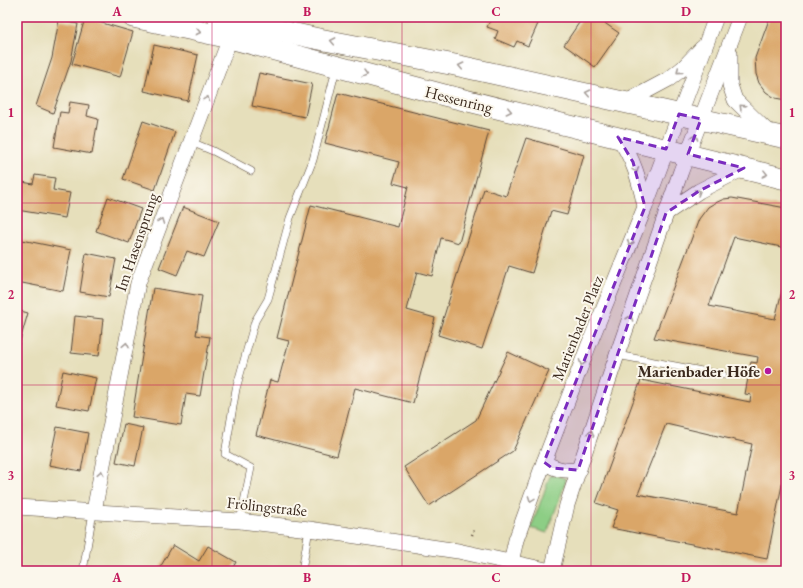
<svg xmlns="http://www.w3.org/2000/svg" width="803" height="588" viewBox="0 0 803 588" font-family="'EB Garamond',serif">
  <style>
    .green { fill: #8dce85; stroke: #647c52 }
    .building { fill: #daa667; fill-rule: evenodd }
    .lines { fill: none; stroke-linecap: round; stroke-linejoin: round }
    .lane-casing { stroke: #554536; stroke-width: 8 }
    .street-casing { stroke: #554536; stroke-width: 16 }
    .secondary-casing { stroke: #554536; stroke-width: 22 }
    .path { stroke: #554536; stroke-width: 2.5; stroke-dasharray: 1 3; stroke-linecap: butt }
    .lane { stroke: #fff; stroke-width: 7 }
    .street { stroke: #fff; stroke-width: 15 }
    .secondary { stroke: #fff; stroke-width: 21 }
    .oneway { stroke: #a79f9a }
    .marked { fill: #7b2cbf; fill-opacity: 0.2; stroke: #7b2cbf; stroke-width: 3; stroke-dasharray: 8 5; stroke-linejoin: round }
    .grid { fill: none; stroke: #c2185b; stroke-width: 1; stroke-opacity: 0.55 }
    .poi-dot { fill: #b5179e; stroke: #fbf7ec; stroke-width: 1.5 }
    .labels { text-anchor: middle; stroke-width: 4; stroke-linejoin: round; paint-order: stroke }
    .street-label { font-size: 16px; fill: #3b2a1e; stroke: #fbf7ec }
    .poi-label { font-size: 16px; font-weight: bold; fill: #3b2a1e; stroke: #fbf7ec; text-anchor: end }
    .neatline { fill: none; stroke: #c2185b; stroke-width: 1.5 }
    .grid-label { font-size: 13px; text-anchor: middle; font-weight: bold; fill: #c2185b }
  </style>
  <rect width="100%" height="100%" fill="#fbf7ec"/>
  <filter id="ink" filterUnits="userSpaceOnUse"><feTurbulence type="fractalNoise" baseFrequency=".025" numOctaves="2"/><feDisplacementMap in="SourceGraphic" scale="8" xChannelSelector="R" yChannelSelector="G"/><feConvolveMatrix kernelMatrix="1 2 1 2 8 2 1 2 1" color-interpolation-filters="sRGB"/></filter>
  <filter id="wash" filterUnits="userSpaceOnUse"><feTurbulence type="fractalNoise" baseFrequency=".012" numOctaves="4" result="noise"/><feDisplacementMap in="SourceGraphic" scale="16" xChannelSelector="R" yChannelSelector="G"/><feGaussianBlur stdDeviation="0.9" result="paint"/><feColorMatrix in="noise" values="0 0 0 0 0 0 0 0 0 0 0 0 0 0 0 0 0 1.4 0 .05"/><feComposite in="paint" operator="in"/></filter>
  <g filter="url(#wash)">
    <rect width="100%" height="100%" fill="#e6dfbb"/>
    <path class="green" d="M 553,475 L 565,478 L 566,481 L 547,533 L 531,528 L 550,476 Z"/>
    <g id="blocks">
      <g class="building">
        <path d="M 492,17 L 541,17 L 528,46 L 517,41 L 514,47 L 495,39 L 498,31 L 487,27 Z"/>
        <path d="M 583,17 L 596,17 L 619,33 L 595,67 L 564,45 Z"/>
        <path d="M 770,17 L 786,17 L 786,100 L 775,98 L 766,92 L 759,83 L 756,74 L 755,58 Z"/>
        <path d="M 85,18 L 133,32 L 120,77 L 72,64 Z"/>
        <path d="M 59,20 L 78,24 L 71,61 L 53,113 L 36,106 L 52,58 Z"/>
        <path d="M 154,45 L 198,55 L 188,101 L 144,91 Z"/>
        <path d="M 259,73 L 312,84 L 305,117 L 252,106 Z"/>
        <path d="M 338,93 L 489,131 L 459,243 L 441,238 L 432,276 L 417,272 L 407,310 L 435,318 L 413,403 L 355,388 L 337,456 L 256,435 L 270,380 L 278,382 L 289,341 L 277,338 L 311,205 L 398,227 L 408,187 L 393,183 L 399,162 L 325,143 Z"/>
        <path d="M 70,102 L 89,105 L 87,116 L 98,119 L 92,154 L 54,147 L 60,112 L 68,113 Z"/>
        <path d="M 143,121 L 175,132 L 155,190 L 123,179 Z"/>
        <path d="M 526,138 L 584,155 L 567,215 L 551,211 L 532,273 L 509,266 L 482,349 L 438,335 L 484,189 L 506,196 Z"/>
        <path d="M 35,175 L 55,178 L 53,190 L 70,193 L 65,218 L 17,210 L 17,181 L 33,184 Z"/>
        <path d="M 108,197 L 141,209 L 129,243 L 96,231 Z"/>
        <path d="M 732,198 L 786,208 L 786,248 L 734,237 L 709,306 L 775,319 L 786,275 L 786,465 L 767,559 L 611,528 L 618,510 L 596,503 L 641,380 L 750,402 L 751,395 L 745,394 L 751,362 L 757,363 L 758,357 L 654,338 L 699,219 L 708,207 L 713,204 L 724,199 ZM 666,424 L 752,444 L 738,513 L 638,494 Z"/>
        <path d="M 183,207 L 219,221 L 204,257 L 187,251 L 177,275 L 159,268 Z"/>
        <path d="M 17,239 L 71,250 L 63,291 L 17,282 Z"/>
        <path d="M 86,253 L 116,259 L 109,297 L 80,292 Z"/>
        <path d="M 153,288 L 202,296 L 196,335 L 210,337 L 200,396 L 186,394 L 181,425 L 132,417 Z"/>
        <path d="M 17,310 L 28,313 L 17,351 Z"/>
        <path d="M 75,316 L 103,319 L 99,356 L 71,353 Z"/>
        <path d="M 508,352 L 549,371 L 513,451 L 429,506 L 404,467 L 476,420 Z"/>
        <path d="M 63,371 L 96,378 L 89,411 L 56,405 Z"/>
        <path d="M 124,424 L 143,428 L 135,466 L 116,462 Z"/>
        <path d="M 57,427 L 88,433 L 81,471 L 49,465 Z"/>
        <path d="M 173,545 L 199,561 L 208,546 L 236,562 L 231,571 L 158,571 Z"/>
      </g>
    </g>
  </g>
  <g filter="url(#ink)">
    <use href="#blocks" fill-opacity="0" stroke="#554536" stroke-width="1"/>
    <g class="lines">
      <defs>
        <g id="lane">
          <path d="M 191,142 L 213,151 L 251,171"/>
          <path d="M 617,355 L 723,375"/>
          <path d="M 240,521 L 251,468 L 225,454 L 236,389 L 255,321 L 268,299 L 290,218 L 313,160 L 336,69"/>
          <path d="M 83,571 L 93,512"/>
          <path d="M 302,571 L 309,529"/>
        </g>
        <g id="street">
          <path d="M 730,53 L 730,85 L 735,100 L 770,134"/>
          <path d="M 626,102 L 669,79 L 683,68 L 702,48"/>
          <path d="M 618,137 C 634,159 639,180 645,206"/>
          <path d="M 666,213 L 699,191 L 744,168"/>
          <path d="M 544,462 C 556,470 565,471 578,470"/>
          <path d="M 17,507 L 240,521 L 309,529 L 458,551 L 551,571"/>
          <path d="M 94,511 L 138,283 L 230,38"/>
          <path d="M 511,562 L 516,540 L 544,462 L 588,347 L 645,207 L 716,17"/>
          <path d="M 552,571 L 567,505 L 617,355 L 681,171 L 740,17"/>
        </g>
        <g id="secondary">
          <path d="M 133,17 L 230,38 L 444,95 L 786,179"/>
          <path d="M 218,17 L 314,38 L 455,65 L 786,138"/>
        </g>
      </defs>
      <use href="#lane" class="lane-casing"/>
      <use href="#street" class="street-casing"/>
      <use href="#secondary" class="secondary-casing"/>
      <path class="path" d="M 472,535 L 474,530"/>
      <use href="#lane" class="lane"/>
      <use href="#street" class="street"/>
      <use href="#secondary" class="secondary"/>
    </g>
    <defs><path id="oneway-chevron" d="M-2-3.5L2.5 0L-2 3.5" fill="none" stroke-width="1.6" stroke-linecap="round" stroke-linejoin="round"/></defs>
    <g class="oneway">
      <use href="#oneway-chevron" transform="translate(198 32) rotate(12)"/>
      <use href="#oneway-chevron" transform="translate(333 41) rotate(-169)"/>
      <use href="#oneway-chevron" transform="translate(461 66) rotate(-168)"/>
      <use href="#oneway-chevron" transform="translate(679 71) rotate(140)"/>
      <use href="#oneway-chevron" transform="translate(365 74) rotate(15)"/>
      <use href="#oneway-chevron" transform="translate(588 93) rotate(-168)"/>
      <use href="#oneway-chevron" transform="translate(207 99) rotate(-69)"/>
      <use href="#oneway-chevron" transform="translate(742 107) rotate(-136)"/>
      <use href="#oneway-chevron" transform="translate(509 111) rotate(13)"/>
      <use href="#oneway-chevron" transform="translate(695 137) rotate(-70)"/>
      <use href="#oneway-chevron" transform="translate(636 170) rotate(69)"/>
      <use href="#oneway-chevron" transform="translate(765 174) rotate(14)"/>
      <use href="#oneway-chevron" transform="translate(698 192) rotate(-31)"/>
      <use href="#oneway-chevron" transform="translate(161 221) rotate(-69)"/>
      <use href="#oneway-chevron" transform="translate(630 243) rotate(112)"/>
      <use href="#oneway-chevron" transform="translate(630 318) rotate(-71)"/>
      <use href="#oneway-chevron" transform="translate(126 345) rotate(-79)"/>
      <use href="#oneway-chevron" transform="translate(582 363) rotate(111)"/>
      <use href="#oneway-chevron" transform="translate(591 433) rotate(-71)"/>
      <use href="#oneway-chevron" transform="translate(101 473) rotate(-79)"/>
      <use href="#oneway-chevron" transform="translate(531 499) rotate(110)"/>
    </g>
  </g>
  <path class="marked" d="M 679,114 L 701,119 L 688,154 L 744,168 L 699,191 L 666,213 L 578,470 L 552,468 L 544,462 L 645,207 L 633,162 L 618,137 L 666,149 Z"/>
  <path class="grid" d="M 212,17 L 212,571M 402,17 L 402,571M 591,17 L 591,571M 17,203 L 786,203M 17,385 L 786,385"/>
  <circle class="poi-dot" cx="768" cy="371" r="4"/>
  <g class="labels">
    <g class="street-label">
      <text transform="translate(459 99) rotate(14)" y="6">Hessenring</text>
      <text transform="translate(136 242) rotate(-71)" y="6">Im Hasensprung</text>
      <text transform="translate(577 328) rotate(-68)" y="6">Marienbader Platz</text>
      <text transform="translate(267 506) rotate(6)" y="6">Frölingstraße</text>
    </g>
    <g class="poi-label">
      <text x="760" y="377">Marienbader Höfe</text>
    </g>
  </g>
  <rect width="803" height="588" fill="none" stroke="#fbf7ec" stroke-width="44"/>
  <rect x="22" y="22" width="759" height="544" class="neatline"/>
  <g class="grid-label">
    <text x="117" y="16">A</text>
    <text x="307" y="16">B</text>
    <text x="496" y="16">C</text>
    <text x="686" y="16">D</text>
    <text x="11" y="117">1</text>
    <text x="792" y="117">1</text>
    <text x="11" y="299">2</text>
    <text x="792" y="299">2</text>
    <text x="11" y="480">3</text>
    <text x="792" y="480">3</text>
    <text x="117" y="582">A</text>
    <text x="307" y="582">B</text>
    <text x="496" y="582">C</text>
    <text x="686" y="582">D</text>
  </g>
</svg>
